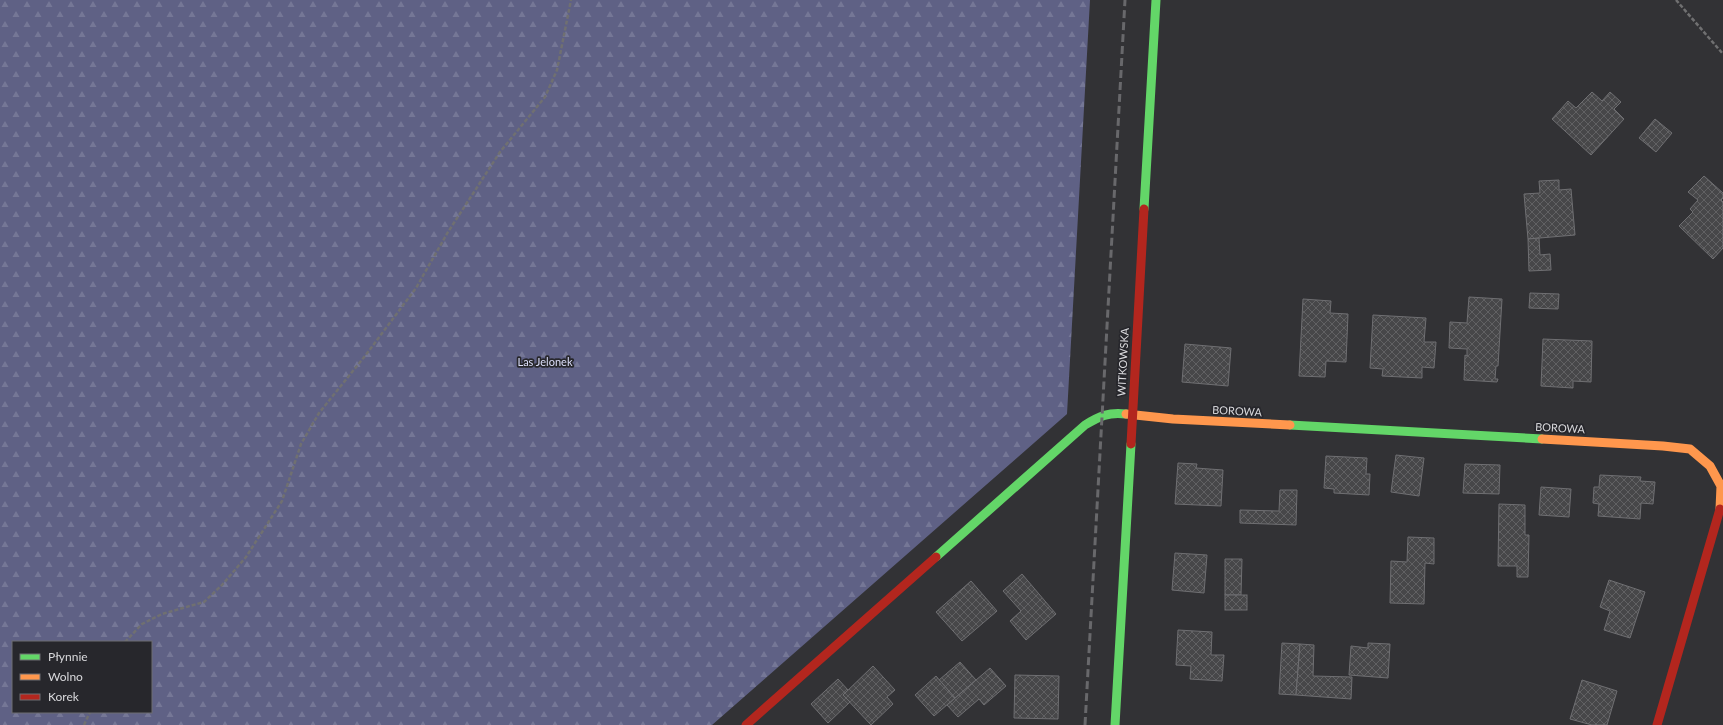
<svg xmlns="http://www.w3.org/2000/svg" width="1723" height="725" viewBox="0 0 1723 725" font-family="Lato,sans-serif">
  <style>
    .forest { fill: url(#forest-firs); fill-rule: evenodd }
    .building { fill: url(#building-cross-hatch); stroke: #6f6f72 }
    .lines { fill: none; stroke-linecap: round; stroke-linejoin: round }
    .path { stroke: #707071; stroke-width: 2.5; stroke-dasharray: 4 2; stroke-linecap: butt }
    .fast { stroke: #63d668; stroke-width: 9 }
    .slow { stroke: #ff974d; stroke-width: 9 }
    .jam { stroke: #b3261e; stroke-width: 9 }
    .rail { stroke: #68686b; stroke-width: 3; stroke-dasharray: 8 4; stroke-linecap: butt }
    .labels { text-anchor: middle; stroke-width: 3.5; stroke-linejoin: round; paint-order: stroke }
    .park-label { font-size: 11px; fill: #dddffb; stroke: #27272c }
    .street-label { font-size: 11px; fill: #d9d9dc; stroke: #27272c }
  </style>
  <defs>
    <pattern id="forest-firs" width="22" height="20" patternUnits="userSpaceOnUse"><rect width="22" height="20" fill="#5f6185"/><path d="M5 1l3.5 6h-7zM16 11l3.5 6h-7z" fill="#757796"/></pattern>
    <pattern id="building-cross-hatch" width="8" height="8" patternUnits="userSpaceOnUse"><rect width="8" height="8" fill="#474749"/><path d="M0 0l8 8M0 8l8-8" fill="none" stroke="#616163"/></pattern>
  </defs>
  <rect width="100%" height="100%" fill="#323235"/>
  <path class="forest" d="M 0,0 L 1090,0 L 1067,414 L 712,725 L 0,725 ZM 13,642 L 151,642 L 151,712 L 13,712 Z"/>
  <g class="building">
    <path d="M 1592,92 L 1602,101 L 1610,92 L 1621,102 L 1614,109 L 1624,119 L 1591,155 L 1552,119 L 1568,101 L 1576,108 Z"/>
    <path d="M 1655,119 L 1672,133 L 1656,152 L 1639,138 Z"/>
    <path d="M 1704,176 L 1723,193 L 1723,198 L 1721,200 L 1723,202 L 1723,248 L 1713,259 L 1679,226 L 1693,212 L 1690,209 L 1698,200 L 1688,192 Z"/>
    <path d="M 1559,180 L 1559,190 L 1571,189 L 1575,235 L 1528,239 L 1524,194 L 1540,193 L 1539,181 Z"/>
    <path d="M 1539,238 L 1540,255 L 1550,254 L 1551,270 L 1529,271 L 1528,239 Z"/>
    <path d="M 1530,293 L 1559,294 L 1558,309 L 1529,308 Z"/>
    <path d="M 1469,297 L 1502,299 L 1498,366 L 1496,366 L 1495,379 L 1498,379 L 1497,382 L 1464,380 L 1465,355 L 1467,356 L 1467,349 L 1449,348 L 1450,322 L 1467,323 Z"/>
    <path d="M 1303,299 L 1331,301 L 1330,313 L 1348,314 L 1346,362 L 1326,361 L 1325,377 L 1299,376 Z"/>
    <path d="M 1373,315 L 1426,318 L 1424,342 L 1436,342 L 1434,368 L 1422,367 L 1422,378 L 1382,376 L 1383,369 L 1370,368 Z"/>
    <path d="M 1543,339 L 1592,341 L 1591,382 L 1573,381 L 1573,388 L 1541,386 Z"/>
    <path d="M 1185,344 L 1231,348 L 1228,386 L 1182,382 Z"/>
    <path d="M 1396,455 L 1424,458 L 1419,496 L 1391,492 Z"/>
    <path d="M 1326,456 L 1367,458 L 1366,474 L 1370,474 L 1369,495 L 1334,493 L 1334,489 L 1324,488 Z"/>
    <path d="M 1178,463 L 1197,464 L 1196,468 L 1223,470 L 1221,506 L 1175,504 Z"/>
    <path d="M 1465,464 L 1500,465 L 1499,494 L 1463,493 Z"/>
    <path d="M 1600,475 L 1641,477 L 1640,481 L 1655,482 L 1653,504 L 1641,503 L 1640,519 L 1598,516 L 1599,504 L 1593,503 L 1594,487 L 1599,487 Z"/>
    <path d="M 1541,487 L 1571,489 L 1569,517 L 1539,515 Z"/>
    <path d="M 1280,490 L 1297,490 L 1296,525 L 1240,523 L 1240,510 L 1279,511 Z"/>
    <path d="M 1499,504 L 1525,505 L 1525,535 L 1529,535 L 1528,577 L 1517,577 L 1517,566 L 1498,566 Z"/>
    <path d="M 1408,537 L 1434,538 L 1434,564 L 1425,563 L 1424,604 L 1390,603 L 1391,561 L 1407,562 Z"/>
    <path d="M 1175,553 L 1207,555 L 1204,593 L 1172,590 Z"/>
    <path d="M 1225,559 L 1242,559 L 1241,595 L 1225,595 Z"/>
    <path d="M 1022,574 L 1056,614 L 1026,640 L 1010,621 L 1021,611 L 1003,591 Z"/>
    <path d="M 1609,580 L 1645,592 L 1630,638 L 1604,630 L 1610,611 L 1600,607 Z"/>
    <path d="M 971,581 L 997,611 L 962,641 L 936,612 Z"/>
    <rect x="1225" y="595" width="22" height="15"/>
    <path d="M 1178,630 L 1212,632 L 1211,655 L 1224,655 L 1222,681 L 1190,679 L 1191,666 L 1176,665 Z"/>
    <path d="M 1282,643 L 1300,644 L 1296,695 L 1279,694 Z"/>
    <path d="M 1368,643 L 1390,644 L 1388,678 L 1349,675 L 1351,646 L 1368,648 Z"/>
    <path d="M 1300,644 L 1314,645 L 1313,676 L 1352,677 L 1351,699 L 1296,695 Z"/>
    <path d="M 960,662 L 976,680 L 955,698 L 939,680 Z"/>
    <path d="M 873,666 L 895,690 L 887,697 L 893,704 L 871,725 L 843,695 Z"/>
    <path d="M 990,668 L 1006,686 L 984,705 L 979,699 L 958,717 L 947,705 Z"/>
    <path d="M 1015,675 L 1059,676 L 1058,719 L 1014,718 Z"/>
    <path d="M 936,676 L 955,698 L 934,716 L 915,695 Z"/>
    <path d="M 838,679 L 848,690 L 843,695 L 850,702 L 828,723 L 811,704 Z"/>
    <path d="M 1582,680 L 1617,691 L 1607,725 L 1592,725 L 1570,719 Z"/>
  </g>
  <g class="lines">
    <g class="path">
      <path d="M 1676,0 L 1723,54"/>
      <path d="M 125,642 L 142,624 L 162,614 L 204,602 L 222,585 L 246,557 L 282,501 L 301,444 L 319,413 L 365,356 L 416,288 L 448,232 L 500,152 L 545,97 L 557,70 L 571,0"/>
      <path d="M 84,725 L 90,712"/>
    </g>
    <g class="fast">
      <path d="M 1144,209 L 1156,0"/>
      <path d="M 1290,425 L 1542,439"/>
      <path d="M 936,557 L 1085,425 C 1100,416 1108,412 1126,414"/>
      <path d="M 1115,725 L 1131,444"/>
    </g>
    <g class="slow">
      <path d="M 1126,414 L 1173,419 L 1290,425"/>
      <path d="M 1542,439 L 1663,446 L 1690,449 L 1710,466 L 1721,486 L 1720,509"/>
    </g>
    <g class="jam">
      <path d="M 1131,444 L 1144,209"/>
      <path d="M 746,725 L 936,557"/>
      <path d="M 1657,725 L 1720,509"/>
    </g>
    <path class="rail" d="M 1085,725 L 1125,0"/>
  </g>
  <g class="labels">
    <g class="park-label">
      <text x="545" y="366">Las Jelonek</text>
    </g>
    <g class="street-label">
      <text transform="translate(1123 362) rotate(-87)" y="4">WITKOWSKA</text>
      <text transform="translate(1237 411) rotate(3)" y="4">BOROWA</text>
      <text transform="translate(1560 428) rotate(3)" y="4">BOROWA</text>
    </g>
  </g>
  <rect x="12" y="641" width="140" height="72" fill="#27272c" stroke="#6e6e72"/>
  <rect x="20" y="654" width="20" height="6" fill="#63d668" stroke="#6e6e72"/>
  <text x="48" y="661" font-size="12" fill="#d9d9dc">Płynnie</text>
  <rect x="20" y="674" width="20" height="6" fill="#ff974d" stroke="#6e6e72"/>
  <text x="48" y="681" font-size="12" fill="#d9d9dc">Wolno</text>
  <rect x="20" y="694" width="20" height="6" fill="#b3261e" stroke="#6e6e72"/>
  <text x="48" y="701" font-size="12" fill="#d9d9dc">Korek</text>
</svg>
